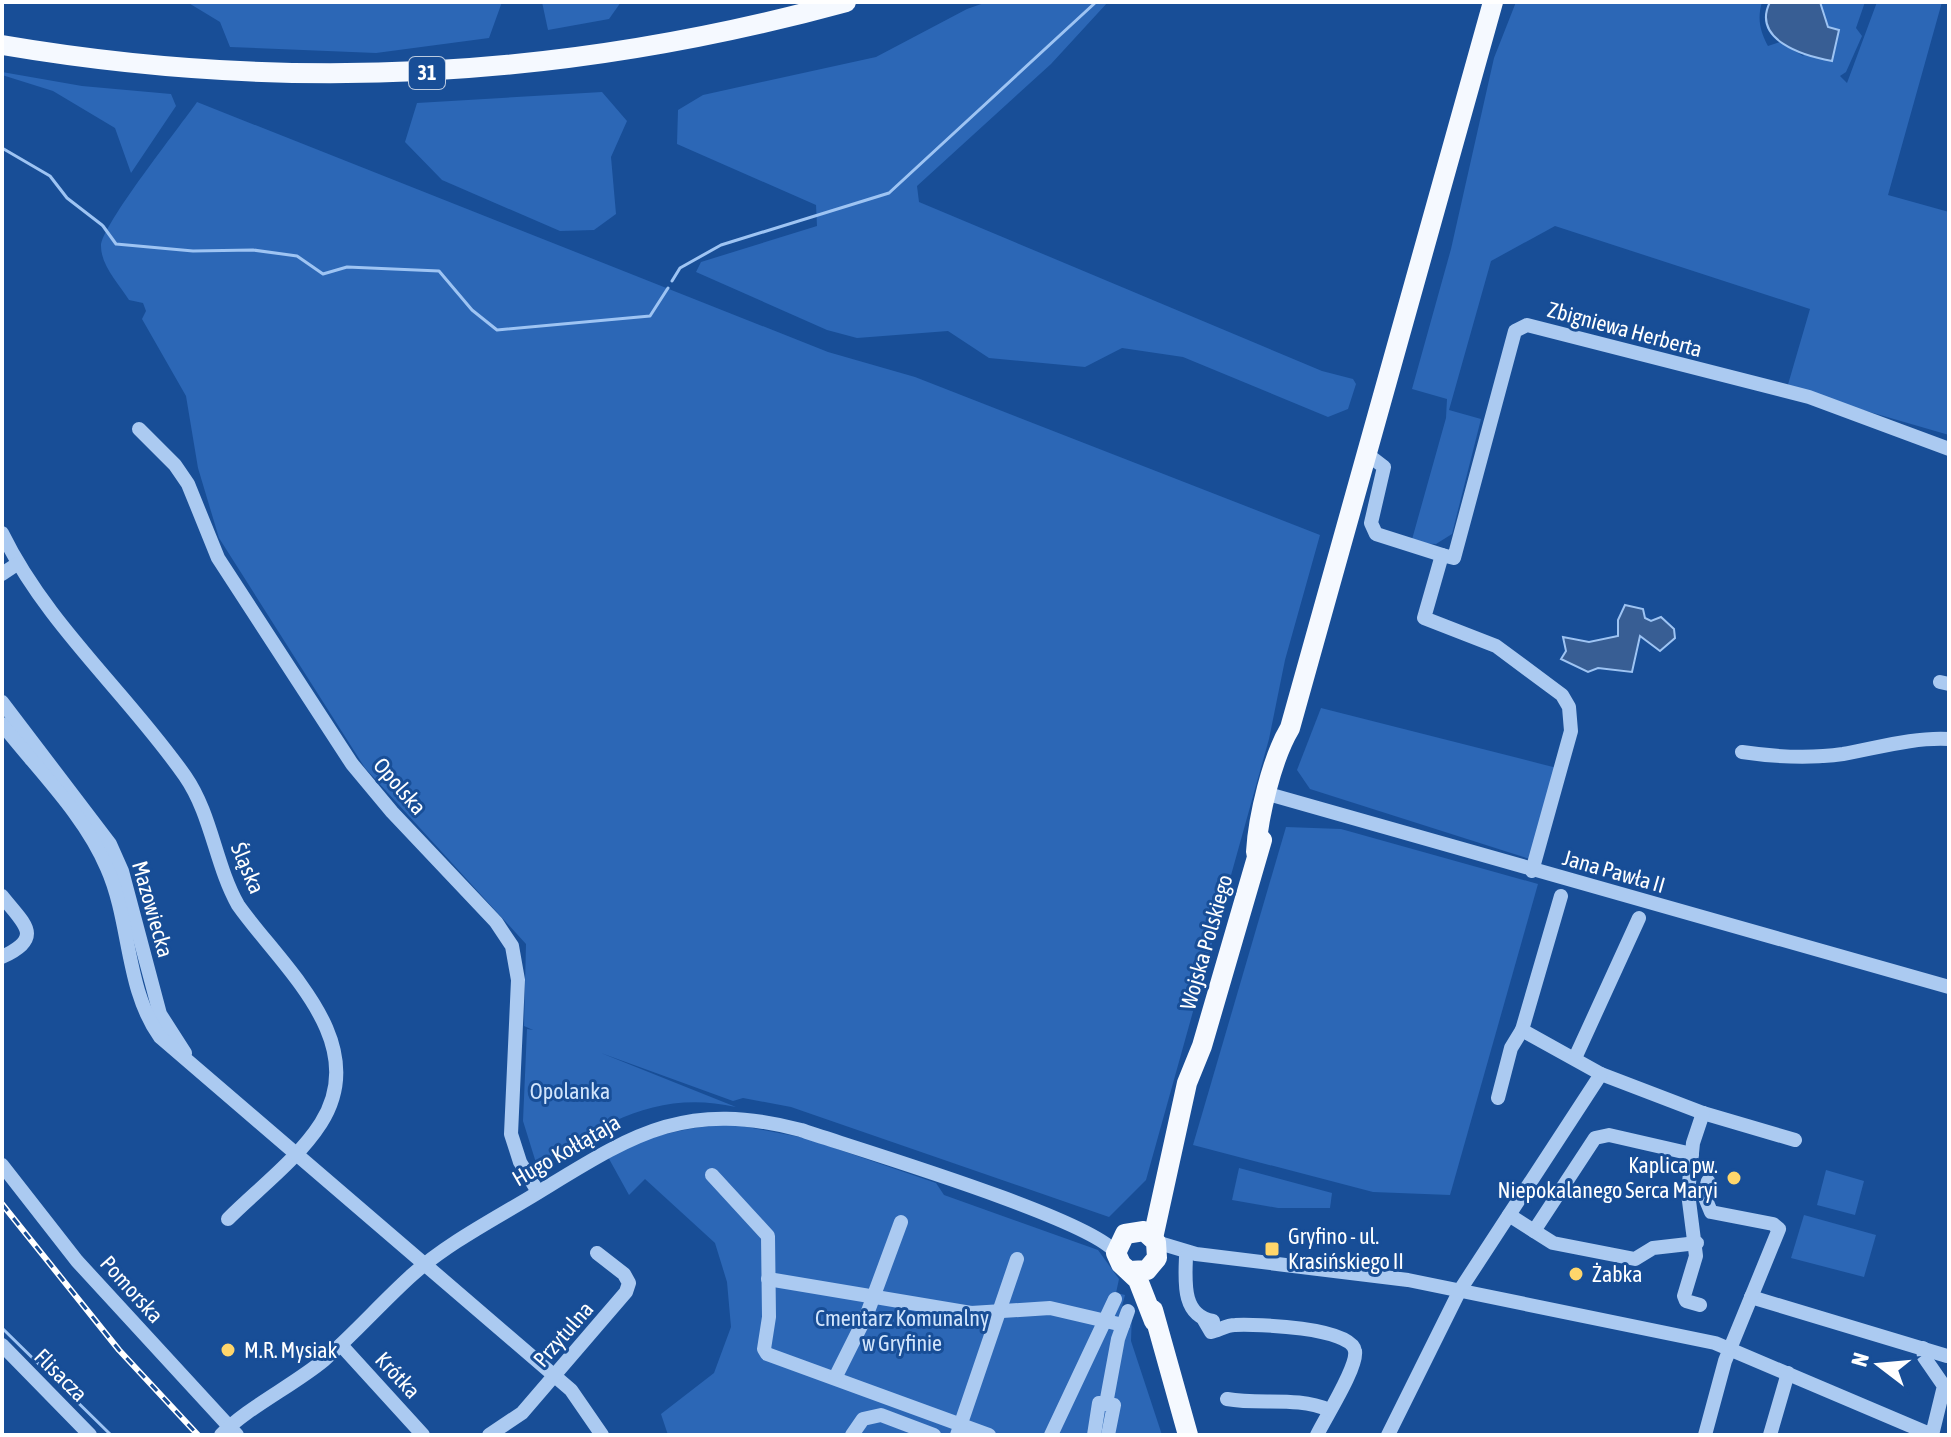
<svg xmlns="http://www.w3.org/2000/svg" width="1951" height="1437" viewBox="0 0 1951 1437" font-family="'Asap Condensed',sans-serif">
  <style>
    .green { fill: #2c67b6 }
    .water { fill: #385e94; stroke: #9ec4f3; stroke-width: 2 }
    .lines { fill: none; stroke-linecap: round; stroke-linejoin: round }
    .stream { stroke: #9ec4f3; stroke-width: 3 }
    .minor { stroke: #abcaf1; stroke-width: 14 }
    .major { stroke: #f5f9ff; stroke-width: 20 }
    .rail-casing { stroke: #fff; stroke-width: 6 }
    .rail { stroke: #184e97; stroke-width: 3; stroke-dasharray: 9; stroke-linecap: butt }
    .poi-dot { fill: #ffd66b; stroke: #184e97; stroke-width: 3 }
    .labels { text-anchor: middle; stroke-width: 6; stroke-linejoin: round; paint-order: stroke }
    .shield { fill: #184e97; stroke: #bacae0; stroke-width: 2 }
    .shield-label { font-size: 20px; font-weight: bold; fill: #fff }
    .street-label { font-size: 22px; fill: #fff; stroke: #184e97 }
    .park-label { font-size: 22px; fill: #d2e5fc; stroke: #184e97 }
    .poi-label { font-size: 22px; fill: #fff; stroke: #184e97; text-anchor: start }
  </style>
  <rect width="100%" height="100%" fill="#184e97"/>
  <g class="green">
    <path d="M 187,2 L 502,2 L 489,38 L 376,53 L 230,47 L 220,22 Z"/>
    <path d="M 542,2 L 621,2 L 609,19 L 548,30 Z"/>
    <path d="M 987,2 L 1108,2 L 1051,64 L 917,186 L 919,202 L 1322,371 L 1353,379 L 1356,384 L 1348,409 L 1328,417 L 1183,357 L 1122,348 L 1085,367 L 989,358 L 948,331 L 857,338 L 827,330 L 696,272 L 701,262 L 817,226 L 816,205 L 677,144 L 678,110 L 703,95 L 876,57 L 967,9 Z"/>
    <path d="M 1516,2 L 1762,2 C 1757,19 1760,31 1768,46 L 1780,42 L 1803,56 L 1828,27 L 1820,2 L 1865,2 L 1856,28 L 1862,36 L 1846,72 L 1840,76 L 1847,83 L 1877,2 L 1942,2 L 1888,195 L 1949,212 L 1949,435 L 1787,388 L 1810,309 L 1555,226 L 1491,261 L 1449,410 L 1481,419 L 1452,534 L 1436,544 L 1411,543 L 1446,418 L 1447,399 L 1412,389 L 1451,249 L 1494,58 Z"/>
    <path d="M 2,72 L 82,86 L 171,94 L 176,106 L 131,173 L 115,128 L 53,91 L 2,75 Z"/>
    <path d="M 602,92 L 627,121 L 611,157 L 616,214 L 594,230 L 560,231 L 442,180 L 405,142 L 417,103 Z"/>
    <path d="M 197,102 L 828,352 L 915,377 L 1320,535 L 1285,660 L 1269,739 L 1146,1180 L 1109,1217 L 791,1107 L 743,1098 L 733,1101 L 601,1053 L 736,1107 C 656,1089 602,1125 537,1166 L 523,1121 L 527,1029 L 533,1030 L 524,1026 L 526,944 L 365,768 L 219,538 L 198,468 L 186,396 L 142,319 L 146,311 L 143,303 L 129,300 C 119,284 101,266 101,246 C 101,226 181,125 197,102 Z"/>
    <path d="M 1321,708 L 1557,768 L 1533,860 L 1310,789 L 1297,770 Z"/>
    <path d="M 1286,827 L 1341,829 L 1538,884 L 1450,1195 L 1373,1192 L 1193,1145 Z"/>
    <path d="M 732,1124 L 805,1138 L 936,1183 L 944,1195 L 1098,1250 L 1119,1279 L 1116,1293 L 1125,1295 L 1121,1310 L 1132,1312 L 1131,1341 L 1162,1435 L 668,1435 L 661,1414 L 714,1373 L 731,1327 L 727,1282 L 715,1243 L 645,1179 L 629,1195 L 608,1157 C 651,1134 684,1128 732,1124 Z"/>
    <path d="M 1239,1168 L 1332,1193 L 1330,1208 L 1278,1208 L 1232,1200 Z"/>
    <path d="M 1826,1170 L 1864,1181 L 1855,1215 L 1817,1205 Z"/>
    <path d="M 1804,1215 L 1876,1235 L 1864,1277 L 1791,1258 Z"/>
  </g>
  <g class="water">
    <path d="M 1770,2 L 1820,2 L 1828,27 L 1839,30 L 1832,61 C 1804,56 1751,40 1770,2 Z"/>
    <path d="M 1625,605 L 1643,609 L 1645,618 L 1651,621 L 1661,617 L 1674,629 L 1675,638 L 1660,651 L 1640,636 L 1632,672 L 1598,668 L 1588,672 L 1561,659 L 1566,651 L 1563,637 L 1589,642 L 1618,636 L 1618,620 Z"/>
  </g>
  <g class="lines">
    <g class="stream">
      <path d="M 2,148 L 50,176 L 67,198 L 102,225"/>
      <path d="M 103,226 L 116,244 L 193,251 L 253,250 L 297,256 L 323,274 L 347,267 L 439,271 L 472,310 L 497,330 L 650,316 L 668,288"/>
      <path d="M 672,281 L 680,268 L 721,245 L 889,193 L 1096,2"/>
      <path d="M 2,1328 L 111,1435"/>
    </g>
    <g class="minor">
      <path d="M 139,429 L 175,465 L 188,484 L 218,558 L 352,764 L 392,812 L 496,922 L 512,946 L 518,980 L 511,1134 L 520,1162 L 538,1192"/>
      <path d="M 1367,454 L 1384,467 L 1371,523 L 1376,534 L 1442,555"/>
      <path d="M 2,533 C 47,625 127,693 185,776 C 212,815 215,864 238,905 C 280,965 373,1041 321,1123 C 298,1159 258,1189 228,1219"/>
      <path d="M 2,574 L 17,564"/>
      <path d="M 1940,682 L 1949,684"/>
      <path d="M 2,702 L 110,844 L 122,871 L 160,1014 L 185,1053"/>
      <path d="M 2,724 C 37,769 84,814 107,868 C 131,922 125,988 160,1037 L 571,1390 L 602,1435"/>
      <path d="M 1742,752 C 1776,757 1808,759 1843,754 C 1877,748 1914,737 1949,739"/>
      <path d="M 1268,794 L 1949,987"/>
      <path d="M 1532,871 L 1571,731 L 1569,707 L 1562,695 L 1496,646 L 1424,618 L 1442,555 L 1454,558 L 1515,331 L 1527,325 L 1809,397 L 1949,449"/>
      <path d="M 2,896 C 24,924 45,937 2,957"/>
      <path d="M 1561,896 L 1522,1030 L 1601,1074 L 1703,1113 L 1795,1140"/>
      <path d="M 1575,1058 L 1639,918"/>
      <path d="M 1498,1098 L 1511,1048 L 1522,1030"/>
      <path d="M 2,1165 L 77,1261 L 237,1435"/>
      <path d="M 712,1175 L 768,1236 L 769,1317 L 764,1349 L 767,1354 L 989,1435"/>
      <path d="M 1509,1215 L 1534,1231 L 1595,1138 L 1609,1135 L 1692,1154"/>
      <path d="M 1534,1231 L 1553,1243 L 1635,1259 L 1653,1248 L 1697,1243"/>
      <path d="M 1156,1242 L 1196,1254 L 1408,1280 L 1715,1343 L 1932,1435 L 1944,1386 L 1924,1357 L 1923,1348"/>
      <path d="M 1186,1257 C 1185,1282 1182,1316 1213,1321"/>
      <path d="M 768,1279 L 971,1313 L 1050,1308 L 1123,1325"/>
      <path d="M 1751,1297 L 1947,1356"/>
      <path d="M 1700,1305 L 1686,1301 L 1684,1296 L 1696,1256 L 1688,1193 L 1693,1143 L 1703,1113"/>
      <path d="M 1204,1320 L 1211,1332 C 1219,1330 1227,1325 1235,1325 C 1256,1324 1352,1327 1355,1351 C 1358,1367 1325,1418 1317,1435"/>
      <path d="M 2,1345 L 90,1435"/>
      <path d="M 341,1345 L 423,1435"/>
      <path d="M 835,1378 L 867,1314 L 901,1222"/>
      <path d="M 1227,1399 C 1260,1405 1297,1396 1329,1410"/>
      <path d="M 1106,1404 L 1118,1339 L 1128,1311"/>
      <path d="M 1106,1404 L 1114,1405 L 1108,1435"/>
      <path d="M 221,1435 C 245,1409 294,1385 324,1360 C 355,1333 382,1302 412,1275 C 447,1244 489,1222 529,1198 C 628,1138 680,1098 801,1130 C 854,1148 1092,1219 1116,1253"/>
      <path d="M 489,1435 L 522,1413 L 626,1292 L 629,1283 L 624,1274 L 597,1253"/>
      <path d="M 852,1435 L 863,1419 L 881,1415 L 934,1435"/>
      <path d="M 957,1435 L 1017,1259"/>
      <path d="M 1051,1435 L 1115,1299"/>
      <path d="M 1094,1435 L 1099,1403 L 1106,1404"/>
      <path d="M 1388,1435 L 1460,1290 L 1601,1074"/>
      <path d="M 1705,1435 L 1725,1361 L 1779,1229 L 1773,1224 L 1711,1212 L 1704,1195 L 1708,1181"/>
      <path d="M 1770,1435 L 1788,1373"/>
    </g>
    <g class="major">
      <path d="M 2,45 C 290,94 565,79 846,2"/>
      <path d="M 1256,852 C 1258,817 1272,758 1290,728 L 1493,2"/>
      <path d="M 1153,1238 L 1187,1083 L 1202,1046 L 1262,840"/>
      <path d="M 1130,1271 L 1147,1270 L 1157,1258 L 1156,1242 L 1144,1231 L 1125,1234 L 1116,1253 L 1121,1264 L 1138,1280 L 1154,1321"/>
      <path d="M 1153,1310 L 1188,1435"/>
    </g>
    <defs>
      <path id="rail" d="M 2,1204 L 119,1350 L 198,1435"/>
    </defs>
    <use href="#rail" class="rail-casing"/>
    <use href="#rail" class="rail"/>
  </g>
  <g class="poi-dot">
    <circle cx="1734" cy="1178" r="8"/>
    <rect x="1264" y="1241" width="16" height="16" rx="4"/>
    <circle cx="1576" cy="1274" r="8"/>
    <circle cx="228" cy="1350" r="8"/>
  </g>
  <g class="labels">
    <rect class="shield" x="409" y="57" width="36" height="32" rx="6"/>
    <g class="shield-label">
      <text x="427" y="80">31</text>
    </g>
    <g class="street-label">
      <text transform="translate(1625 329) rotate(15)" y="8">Zbigniewa Herberta</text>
      <text transform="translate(400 786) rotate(49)" y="8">Opolska</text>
      <text transform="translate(248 868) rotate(67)" y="8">Śląska</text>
      <text transform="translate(1614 871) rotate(16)" y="8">Jana Pawła II</text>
      <text transform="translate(153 909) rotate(74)" y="8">Mazowiecka</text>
      <text transform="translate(1206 942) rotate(-74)" y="8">Wojska Polskiego</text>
      <text transform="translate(566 1150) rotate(-30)" y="8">Hugo Kołłątaja</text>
      <text transform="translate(132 1289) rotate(48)" y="8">Pomorska</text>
      <text transform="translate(563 1334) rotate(-49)" y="8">Przytulna</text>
      <text transform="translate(61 1375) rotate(45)" y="8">Flisacza</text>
      <text transform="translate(398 1375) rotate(47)" y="8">Krótka</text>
    </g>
    <g class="park-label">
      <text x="570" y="1099">Opolanka</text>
      <text x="902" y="1326">Cmentarz Komunalny<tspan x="902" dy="25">w Gryfinie</tspan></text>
    </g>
    <g class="poi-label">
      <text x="1718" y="1173" text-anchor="end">Kaplica pw.<tspan x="1718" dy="25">Niepokalanego Serca Maryi</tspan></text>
      <text x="1288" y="1244">Gryfino - ul.<tspan x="1288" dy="25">Krasińskiego II</tspan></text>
      <text x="1592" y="1282">Żabka</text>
      <text x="244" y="1358">M.R. Mysiak</text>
    </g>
  </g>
  <rect width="1951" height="1437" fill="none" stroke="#ffffff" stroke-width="8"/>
  <g transform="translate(1879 1365) rotate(286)" stroke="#184e97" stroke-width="6" paint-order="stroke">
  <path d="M0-6L14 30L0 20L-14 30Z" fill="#ffffff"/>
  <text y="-12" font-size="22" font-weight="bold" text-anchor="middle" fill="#ffffff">N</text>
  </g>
</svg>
